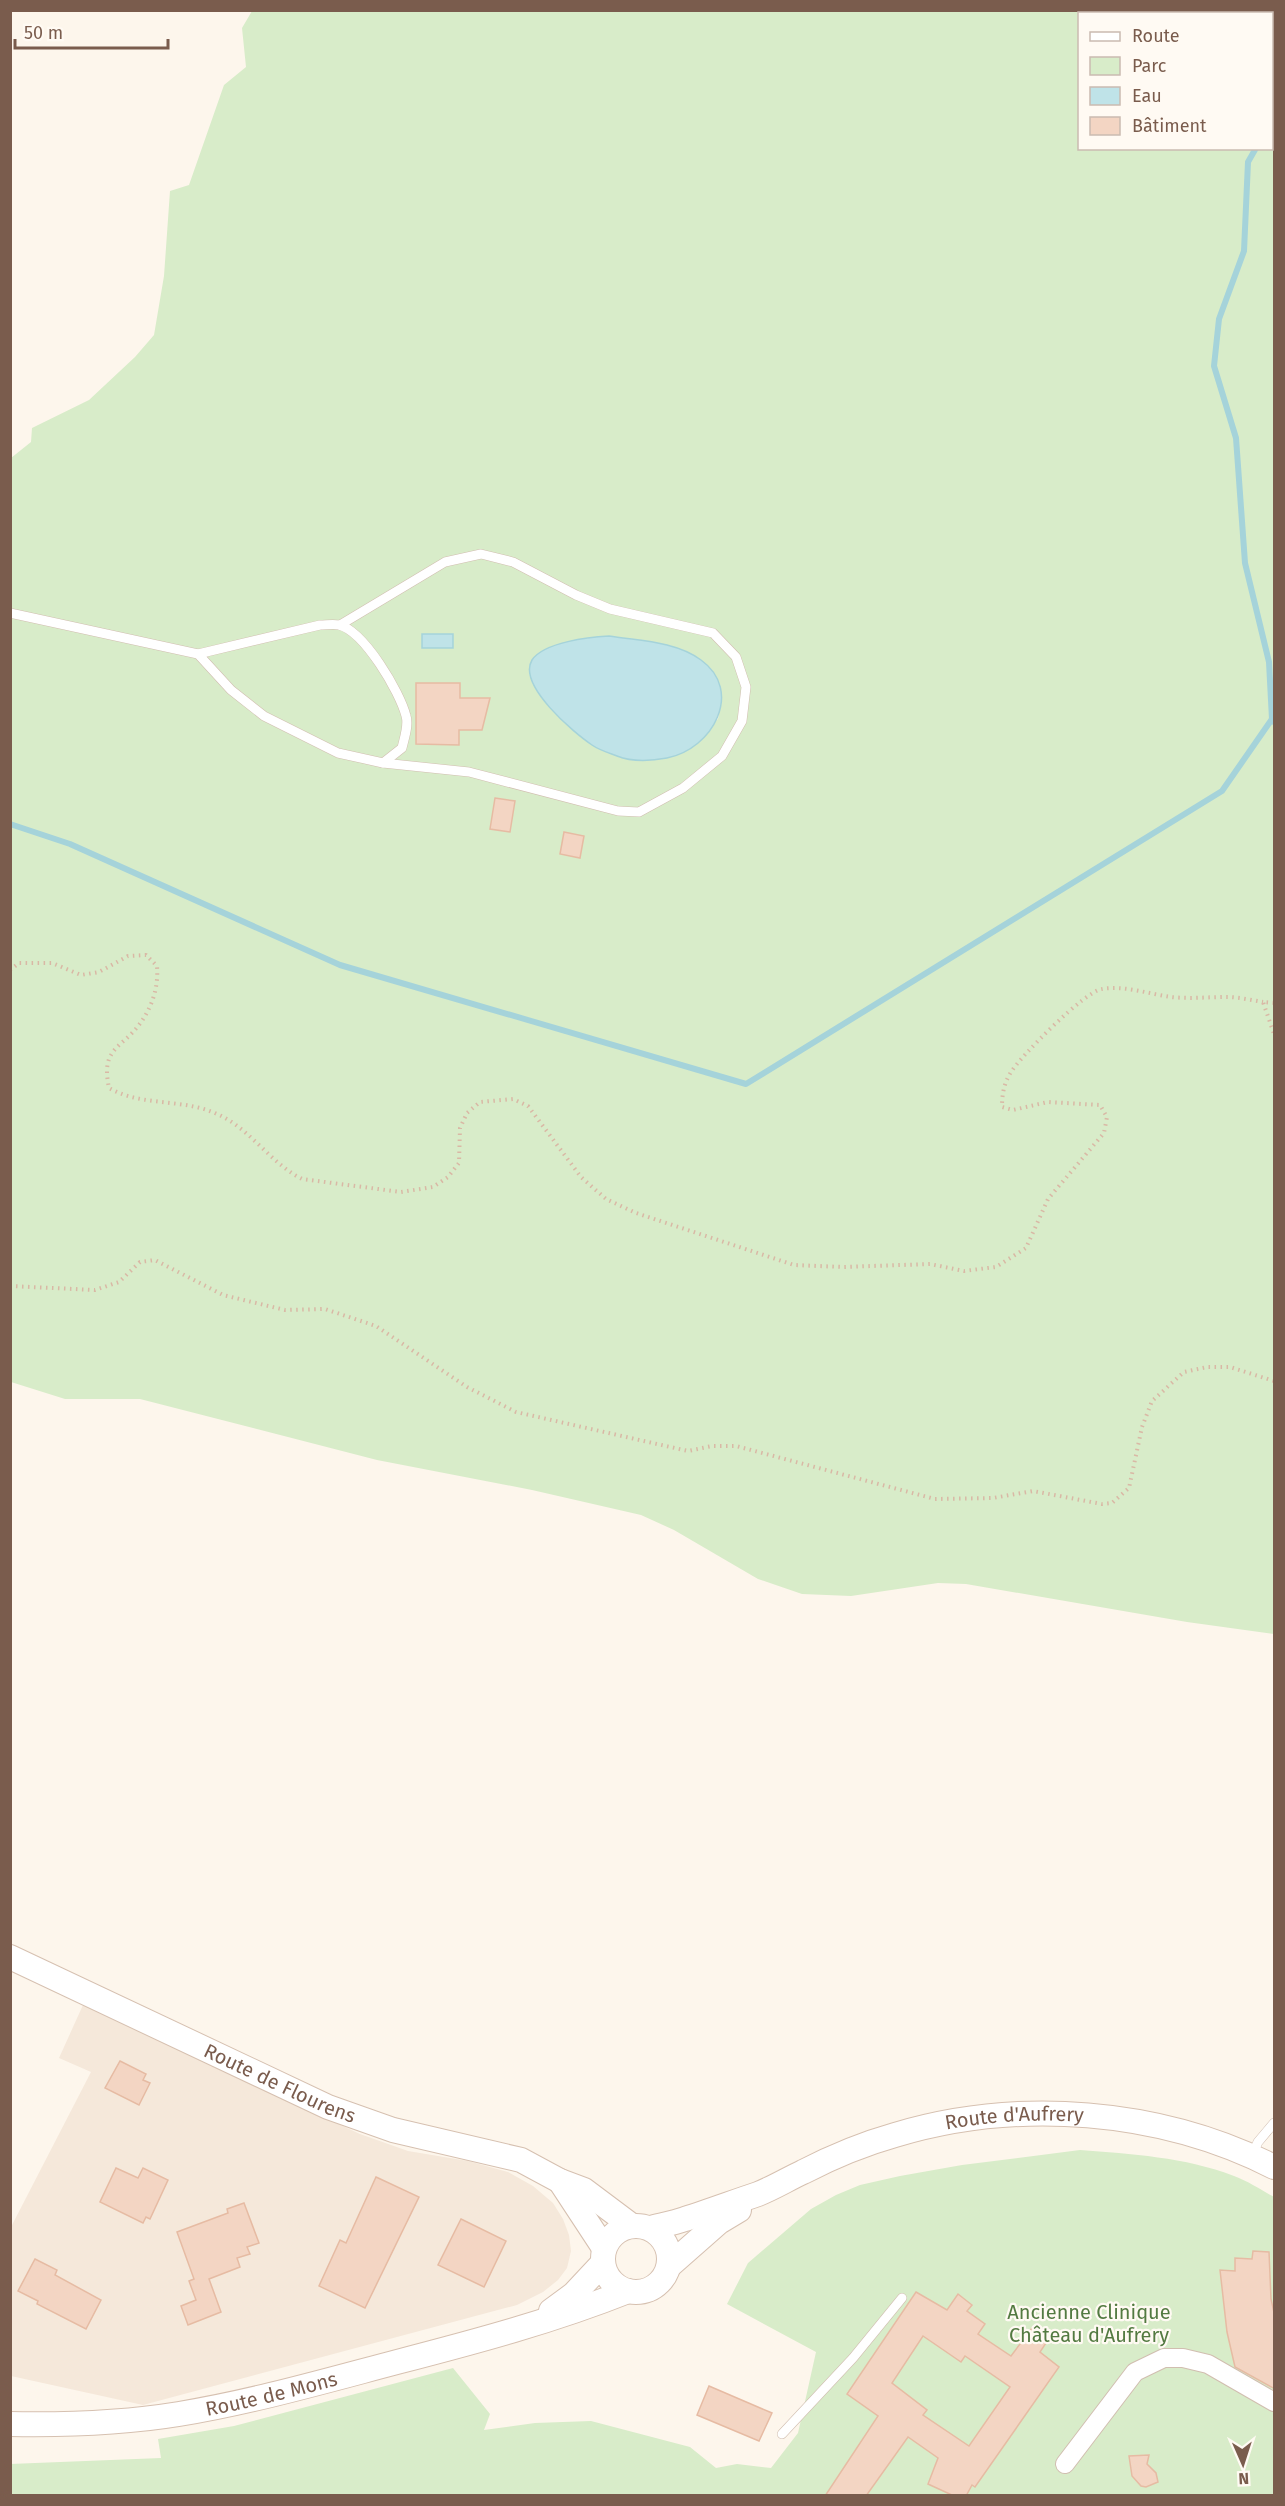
<svg xmlns="http://www.w3.org/2000/svg" width="1285" height="2506" viewBox="0 0 1285 2506" font-family="'Fira Sans',sans-serif">
  <style>
    .residential { fill: #f5e8da }
    .green { fill: #d8ecc9; fill-rule: evenodd }
    .water { fill: #bfe3e8; stroke: #a5d3da; stroke-width: 1.5 }
    .lines { fill: none; stroke-linecap: round; stroke-linejoin: round }
    .stream { stroke: #a5d3da; stroke-width: 6 }
    .building { fill: #f3d5c3; stroke: #e6bba3; stroke-width: 1.5; fill-rule: evenodd }
    .lane-casing { stroke: #d1beb0; stroke-width: 10 }
    .street-casing { stroke: #d1beb0; stroke-width: 20 }
    .secondary-casing { stroke: #d6c0b0; stroke-width: 26 }
    .path { stroke: #d9b8a5; stroke-width: 4; stroke-dasharray: 1.5 4.5; stroke-linecap: butt }
    .lane { stroke: #fff; stroke-width: 9 }
    .street { stroke: #fff; stroke-width: 18 }
    .secondary { stroke: #fff; stroke-width: 24 }
    .labels { text-anchor: middle; stroke-width: 4.5; stroke-linejoin: round; paint-order: stroke }
    .street-label { font-size: 20px; fill: #7a5c4d; stroke: #fffaf3 }
    .park-label { font-size: 20px; fill: #537a41; stroke: #fffaf3 }
  </style>
  <rect width="100%" height="100%" fill="#fdf6ec"/>
  <path class="residential" d="M 83,2005 L 360,2134 L 408,2151 L 468,2161 L 508,2172 L 533,2186 L 553,2203 L 563,2219 L 569,2235 L 571,2251 L 567,2268 L 558,2280 L 543,2292 L 517,2305 L 143,2405 L 11,2376 L 11,2227 L 91,2072 L 59,2058 Z"/>
  <g class="green">
    <path d="M 252,11 L 1274,11 L 1274,1634 L 1187,1622 L 966,1584 L 938,1583 L 851,1596 L 802,1594 L 758,1579 L 674,1530 L 641,1515 L 532,1490 L 377,1460 L 140,1399 L 65,1399 L 11,1382 L 11,458 L 31,442 L 32,428 L 89,400 L 135,357 L 154,335 L 164,276 L 170,191 L 189,185 L 224,85 L 246,67 L 242,28 ZM 1080,14 L 1272,14 L 1272,148 L 1080,148 ZM 609,636 L 672,646 L 719,689 L 721,703 L 718,719 L 666,758 L 629,760 L 533,659 C 558,642 580,638 609,636 Z"/>
    <path d="M 1080,2150 C 1131,2154 1185,2157 1234,2176 C 1248,2181 1261,2190 1274,2197 L 1274,2495 L 11,2496 L 10,2464 L 161,2458 L 158,2439 L 234,2426 L 453,2368 L 490,2414 L 484,2430 L 535,2423 L 591,2421 L 690,2447 L 716,2468 L 737,2464 L 771,2468 L 798,2433 L 816,2352 L 727,2304 L 748,2263 L 811,2209 L 836,2195 L 860,2185 L 900,2176 L 962,2165 Z"/>
  </g>
  <g class="water">
    <rect x="422" y="634" width="31" height="14"/>
    <path d="M 609,636 C 639,641 675,641 701,660 C 744,691 713,749 667,758 C 651,761 632,762 617,756 C 609,753 599,750 592,745 C 574,733 517,685 532,660 C 544,642 590,637 609,636 Z"/>
  </g>
  <g class="lines">
    <g class="stream">
      <path d="M 1272,124 L 1274,118"/>
      <path d="M 1256,148 L 1248,162 L 1244,251 L 1219,319 L 1214,366 L 1236,438 L 1245,563 L 1269,662 L 1272,719 L 1274,722"/>
      <path d="M 10,824 L 70,844 L 340,965 L 746,1084 L 1222,791 L 1272,719"/>
    </g>
  </g>
  <g class="building">
    <path d="M 416,683 L 460,683 L 460,698 L 490,698 L 482,730 L 459,730 L 459,745 L 416,744 Z"/>
    <path d="M 495,798 L 515,801 L 510,832 L 490,829 Z"/>
    <path d="M 564,832 L 584,836 L 580,858 L 560,854 Z"/>
    <path d="M 120,2061 L 146,2074 L 143,2080 L 150,2083 L 139,2105 L 105,2088 Z"/>
    <path d="M 116,2168 L 138,2178 L 143,2168 L 168,2180 L 150,2219 L 146,2217 L 143,2223 L 100,2202 Z"/>
    <path d="M 376,2177 L 419,2197 L 365,2308 L 319,2286 L 340,2240 L 346,2243 Z"/>
    <path d="M 244,2203 L 259,2243 L 247,2247 L 250,2254 L 237,2258 L 240,2267 L 209,2279 L 221,2312 L 188,2325 L 181,2306 L 196,2300 L 189,2281 L 194,2279 L 177,2232 L 228,2213 L 227,2209 Z"/>
    <path d="M 461,2219 L 506,2241 L 484,2287 L 438,2265 Z"/>
    <path d="M 1253,2251 L 1269,2252 L 1271,2299 L 1275,2317 L 1275,2389 L 1235,2367 L 1227,2332 L 1220,2270 L 1235,2271 L 1235,2258 L 1252,2259 Z"/>
    <path d="M 35,2259 L 57,2270 L 55,2275 L 101,2300 L 86,2329 L 37,2304 L 38,2301 L 18,2291 Z"/>
    <path d="M 916,2292 L 947,2310 L 958,2294 L 972,2305 L 967,2311 L 985,2324 L 978,2334 L 1011,2356 L 1032,2328 L 1048,2340 L 1040,2352 L 1059,2367 L 975,2487 L 972,2485 L 966,2496 L 954,2496 L 928,2484 L 938,2458 L 908,2437 L 866,2496 L 825,2496 L 878,2416 L 847,2394 ZM 923,2336 L 961,2362 L 965,2356 L 1010,2387 L 969,2446 L 923,2415 L 927,2410 L 892,2383 Z"/>
    <path d="M 709,2386 L 772,2413 L 759,2441 L 697,2415 Z"/>
    <path d="M 1149,2455 L 1147,2464 L 1156,2473 L 1158,2482 L 1146,2487 L 1141,2486 L 1132,2476 L 1129,2456 Z"/>
  </g>
  <g class="lines">
    <defs>
      <g id="lane">
        <path d="M 10,613 L 198,654 L 320,625 C 326,625 334,624 339,625 C 364,631 400,692 406,716 C 409,725 404,739 402,748 L 383,763 L 338,753 L 264,716 L 231,690 L 198,654"/>
        <path d="M 340,625 L 445,562 L 481,554 L 513,562 L 576,595 L 610,609 L 713,633 L 736,657 L 746,687 L 742,721 L 722,756 L 683,788 L 639,812 L 618,811 L 469,772 L 383,763"/>
        <path d="M 1252,2155 L 1258,2142 L 1274,2123"/>
        <path d="M 782,2434 L 853,2358 L 902,2298"/>
      </g>
      <path id="street" d="M 1065,2464 L 1135,2372 L 1164,2358 L 1183,2358 L 1208,2364 L 1274,2402"/>
      <g id="secondary">
        <path id="s1" d="M 10,1957 L 328,2107 L 393,2130 L 521,2160 L 560,2181 L 584,2190 L 632,2226"/>
        <path d="M 560,2181 L 604,2248"/>
        <circle cx="636" cy="2259" r="33"/>
        <path id="s2" d="M 650,2228 C 662,2225 674,2223 685,2219 C 710,2211 734,2202 758,2194 C 773,2188 788,2179 803,2172 C 832,2157 863,2144 895,2135 C 1018,2098 1160,2109 1274,2167"/>
        <path d="M 669,2266 L 719,2222 L 739,2210"/>
        <path d="M 551,2311 L 574,2294 L 603,2263"/>
        <path id="s3" d="M 10,2424 C 66,2425 124,2423 179,2414 C 252,2402 325,2381 397,2362 C 474,2342 553,2321 628,2291"/>
      </g>
    </defs>
    <use href="#lane" class="lane-casing"/>
    <use href="#street" class="street-casing"/>
    <use href="#secondary" class="secondary-casing"/>
    <g class="path">
      <path d="M 10,970 L 19,963 L 52,963 L 81,975 L 99,972 L 128,956 L 146,955 L 157,966 C 159,990 150,1013 134,1031 C 127,1039 116,1046 111,1055 C 105,1065 107,1078 109,1088 C 142,1107 183,1098 217,1114 C 250,1128 270,1163 302,1179 L 401,1192 L 433,1187 L 448,1177 L 459,1163 L 460,1128 L 467,1113 L 480,1102 L 513,1099 L 528,1106 L 581,1177 L 606,1199 L 636,1213 L 794,1265 L 843,1267 L 930,1264 L 964,1271 L 996,1267 L 1026,1248 L 1048,1199 L 1104,1133 L 1107,1117 L 1100,1105 L 1048,1102 L 1013,1110 L 1002,1107 C 1002,1094 1004,1083 1011,1072 C 1021,1056 1085,991 1102,989 C 1124,985 1149,994 1171,997 C 1189,999 1208,997 1226,997 C 1238,997 1251,1000 1263,1002"/>
      <path d="M 1274,1003 L 1263,1002 L 1274,1034"/>
      <path d="M 10,1286 L 95,1290 L 119,1282 L 140,1262 L 155,1260 L 223,1295 L 285,1310 L 325,1309 L 376,1326 L 467,1387 L 516,1412 L 688,1451 L 712,1446 L 736,1446 L 935,1499 L 993,1498 L 1033,1491 L 1102,1504 L 1112,1503 L 1129,1488 L 1142,1427 L 1152,1401 L 1184,1372 L 1207,1367 L 1230,1367 L 1274,1381"/>
    </g>
    <use href="#lane" class="lane"/>
    <use href="#street" class="street"/>
    <use href="#secondary" class="secondary"/>
  </g>
  <g class="labels">
    <g class="street-label">
      <text dy="7" stroke="none"><textPath href="#s1" startOffset="298">Route de Flourens</textPath></text>
      <text dy="7" stroke="none"><textPath href="#s2" startOffset="384">Route d'Aufrery</textPath></text>
      <text dy="7" stroke="none"><textPath href="#s3" startOffset="264">Route de Mons</textPath></text>
    </g>
    <g class="park-label">
      <text x="1089" y="2319">Ancienne Clinique<tspan x="1089" dy="23">Château d'Aufrery</tspan></text>
    </g>
  </g>
  <rect width="1285" height="2506" fill="none" stroke="#7a5c4d" stroke-width="24"/>
  <rect x="1078" y="12" width="195" height="138" fill="#fffaf3" stroke="#cabbb1" stroke-width="1.5"/>
  <rect x="1090" y="32" width="30" height="9" fill="#ffffff" stroke="#cabbb1" stroke-width="1.5"/>
  <text x="1132" y="42" font-size="18" fill="#7a5c4d">Route</text>
  <rect x="1090" y="57" width="30" height="18" fill="#d8ecc9" stroke="#cabbb1" stroke-width="1.5"/>
  <text x="1132" y="72" font-size="18" fill="#7a5c4d">Parc</text>
  <rect x="1090" y="87" width="30" height="18" fill="#bfe3e8" stroke="#cabbb1" stroke-width="1.5"/>
  <text x="1132" y="102" font-size="18" fill="#7a5c4d">Eau</text>
  <rect x="1090" y="117" width="30" height="18" fill="#f3d5c3" stroke="#cabbb1" stroke-width="1.5"/>
  <text x="1132" y="132" font-size="18" fill="#7a5c4d">Bâtiment</text>
  <g transform="translate(1243 2464) rotate(177)" stroke="#fffaf3" stroke-width="4.5" paint-order="stroke">
  <path d="M0-4.5L10 22L0 15L-10 22Z" fill="#7a5c4d"/>
  <text y="-9" font-size="16" font-weight="bold" text-anchor="middle" fill="#7a5c4d">N</text>
  </g>
  <path d="M15 39v9h153v-9" fill="none" stroke="#7a5c4d" stroke-width="3"/>
  <text x="24" y="39" font-size="18" fill="#7a5c4d" stroke="#fffaf3" stroke-width="4.5" paint-order="stroke">50 m</text>
</svg>
